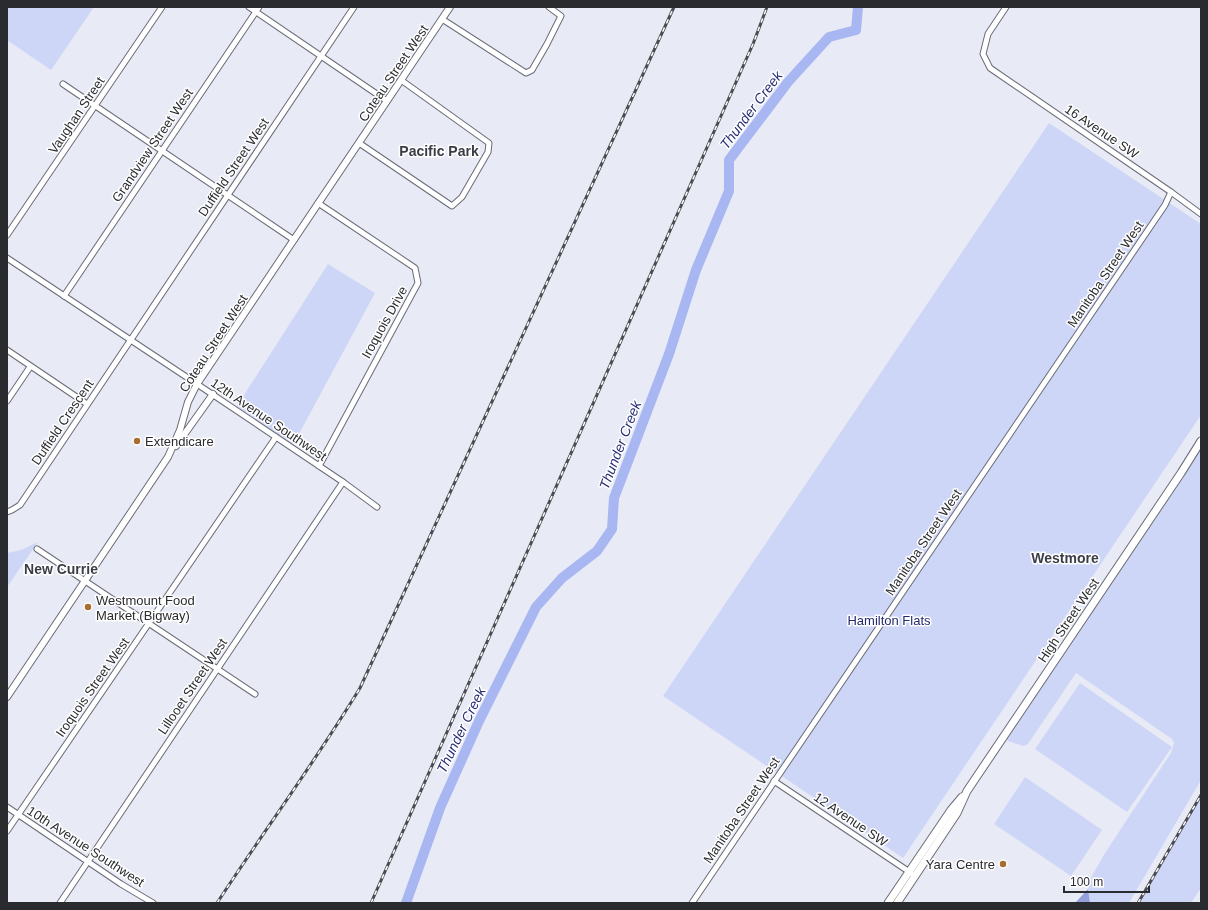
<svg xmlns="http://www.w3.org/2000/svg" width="1208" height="910" viewBox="0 0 1208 910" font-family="Arial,sans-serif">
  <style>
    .green { fill: #ced6f7 }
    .forest { fill: #94a1dc }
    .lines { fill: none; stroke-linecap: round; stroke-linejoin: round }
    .river { stroke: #a8b6f2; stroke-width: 10 }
    .minor-casing { stroke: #6a6c76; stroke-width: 7 }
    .tertiary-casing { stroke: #6a6c76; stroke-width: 8 }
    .secondary-casing { stroke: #6a6c76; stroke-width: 9 }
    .minor { stroke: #fff; stroke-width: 5 }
    .tertiary { stroke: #fff; stroke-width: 6 }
    .secondary { stroke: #fff; stroke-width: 7 }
    .rail-casing { stroke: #4b4c51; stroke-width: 3 }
    .rail { stroke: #fff; stroke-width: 1.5; stroke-dasharray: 4.5; stroke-linecap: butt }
    .poi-dot { fill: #a96d2f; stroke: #fff; stroke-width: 1.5 }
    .labels { text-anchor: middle; stroke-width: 3; stroke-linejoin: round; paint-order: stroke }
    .street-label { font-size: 13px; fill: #2a2b2f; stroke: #fff }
    .poi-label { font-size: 13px; fill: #2a2b2f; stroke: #fff; text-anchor: start }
    .park-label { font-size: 13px; fill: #23296d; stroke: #fff }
    .water-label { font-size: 14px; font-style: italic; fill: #282f75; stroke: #fff }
    .neighbourhood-label { font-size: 14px; font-weight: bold; fill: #3b3d46; stroke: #fff }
  </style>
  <rect width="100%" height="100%" fill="#e8ebf6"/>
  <g class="green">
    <path d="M 7,7 L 94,7 L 51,70 L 7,40 Z"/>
    <path d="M 1049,123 L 1201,224 L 1201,415 L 903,858 L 663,696 Z"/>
    <path d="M 328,264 L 375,293 L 293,445 L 235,409 Z"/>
    <path d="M 1201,443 L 1201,780 L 1129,903 L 1090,903 L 1088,889 L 1089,881 L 1105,853 L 1171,753 L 1174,743 L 1172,739 L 1076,673 L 1028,744 L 1024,746 L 1008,741 L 1005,736 Z"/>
    <path d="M 38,542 L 7,587 L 7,553 L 21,550 Z"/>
    <path d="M 1080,683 L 1172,747 L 1127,812 L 1035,749 Z"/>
    <path d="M 1025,777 L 1102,830 L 1071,876 L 994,824 Z"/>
    <path d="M 1201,796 L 1201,888 L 1191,903 L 1139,903 Z"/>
  </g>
  <path class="forest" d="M 1088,889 L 1090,903 L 1075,903 L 1076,902 Z"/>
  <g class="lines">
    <path class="river" d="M 406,903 L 440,808 L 479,721 L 536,607 L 562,578 L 597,551 L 612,529 L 614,498 L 669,354 L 696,270 L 729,191 L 729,160 L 788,82 L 829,37 L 856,30 L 858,7"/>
    <defs>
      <g id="minor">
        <path d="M 249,7 L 387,101"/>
        <path d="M 1006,7 L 988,34 L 983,54 L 990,68 L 1171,192 L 1201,214"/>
        <path d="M 442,19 L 526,73 L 532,70 L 547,44 L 561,16 L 549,7"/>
        <path d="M 63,84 L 294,240"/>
        <path d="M 359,143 L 452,206 L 462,197 L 488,152 L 489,143 L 401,80"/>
        <path d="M 318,203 L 415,268 L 418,283 L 319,466"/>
        <path d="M 7,235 L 162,7"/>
        <path d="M 7,258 L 197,384 L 343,482 L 377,507"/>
        <path d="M 64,296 L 259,7"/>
        <path d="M 7,350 L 87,404"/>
        <path d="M 7,401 L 30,367"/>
        <path d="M 7,512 L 12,510 L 20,505 L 354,7"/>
        <path d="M 37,549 L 255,694"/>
        <path d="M 774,781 L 911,873"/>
        <path d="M 7,807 L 121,884 L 153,903"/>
        <path d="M 7,831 L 276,437"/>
        <path d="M 60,903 L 343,482"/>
        <path d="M 692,903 L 1165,205 L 1171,192"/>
      </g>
      <g id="tertiary">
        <path d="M 176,446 L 213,394"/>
        <path d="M 7,697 L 168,457 L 180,430 L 188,402 L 197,384 L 450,7"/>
      </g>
      <g id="secondary">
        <path d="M 888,903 L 951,810 L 962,797"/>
        <path d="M 897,903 L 957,813 L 967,791 L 1181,473 L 1201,441"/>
      </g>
    </defs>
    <use href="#minor" class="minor-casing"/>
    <use href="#tertiary" class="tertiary-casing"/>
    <use href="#secondary" class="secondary-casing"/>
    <use href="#minor" class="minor"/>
    <use href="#tertiary" class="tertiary"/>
    <use href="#secondary" class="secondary"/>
    <defs>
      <g id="rail">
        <path d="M 217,903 C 264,831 315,762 360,688 L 674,7"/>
        <path d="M 371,903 L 753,44 L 767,7"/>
        <path d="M 1138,903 L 1201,795"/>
      </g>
    </defs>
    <use href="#rail" class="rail-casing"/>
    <use href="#rail" class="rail"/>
  </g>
  <g class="poi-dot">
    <circle cx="137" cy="441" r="4"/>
    <circle cx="88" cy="607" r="4"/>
    <circle cx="1003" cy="864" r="4"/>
  </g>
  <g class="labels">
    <g class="street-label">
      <text transform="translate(393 73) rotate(-56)" y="5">Coteau Street West</text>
      <text transform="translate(76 115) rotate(-56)" y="5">Vaughan Street</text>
      <text transform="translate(1102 131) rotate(34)" y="5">16 Avenue SW</text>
      <text transform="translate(152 145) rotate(-56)" y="5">Grandview Street West</text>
      <text transform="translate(233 167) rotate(-56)" y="5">Duffield Street West</text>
      <text transform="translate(1105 274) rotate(-56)" y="5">Manitoba Street West</text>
      <text transform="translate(384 322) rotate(-61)" y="5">Iroquois Drive</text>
      <text transform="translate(213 343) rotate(-57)" y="5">Coteau Street West</text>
      <text transform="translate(269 419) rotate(34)" y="5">12th Avenue Southwest</text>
      <text transform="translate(62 422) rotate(-56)" y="5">Duffield Crescent</text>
      <text transform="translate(923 542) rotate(-56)" y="5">Manitoba Street West</text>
      <text transform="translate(1068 620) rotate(-56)" y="5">High Street West</text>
      <text transform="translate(192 686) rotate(-56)" y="5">Lillooet Street West</text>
      <text transform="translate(92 687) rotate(-55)" y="5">Iroquois Street West</text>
      <text transform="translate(741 810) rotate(-56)" y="5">Manitoba Street West</text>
      <text transform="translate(851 819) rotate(34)" y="5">12 Avenue SW</text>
      <text transform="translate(86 846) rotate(33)" y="5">10th Avenue Southwest</text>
    </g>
    <g class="poi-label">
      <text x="145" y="446">Extendicare</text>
      <text x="96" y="605">Westmount Food<tspan x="96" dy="15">Market (Bigway)</tspan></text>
      <text x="995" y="869" text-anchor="end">Yara Centre</text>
    </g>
    <g class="park-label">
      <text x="889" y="625">Hamilton Flats</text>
    </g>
    <g class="water-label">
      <text transform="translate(751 110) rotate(-53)" y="5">Thunder Creek</text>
      <text transform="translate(620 445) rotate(-69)" y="5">Thunder Creek</text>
      <text transform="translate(461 730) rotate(-64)" y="5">Thunder Creek</text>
    </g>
    <g class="neighbourhood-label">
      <text x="439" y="156">Pacific Park</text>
      <text x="1065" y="563">Westmore</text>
      <text x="61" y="574">New Currie</text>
    </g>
  </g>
  <rect width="1208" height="910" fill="none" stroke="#2a2b2f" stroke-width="16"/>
  <path d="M1064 886v6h85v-6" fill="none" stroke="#2a2b2f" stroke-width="2"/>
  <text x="1070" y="886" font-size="12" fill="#2a2b2f" stroke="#ffffff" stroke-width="3" paint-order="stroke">100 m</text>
</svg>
